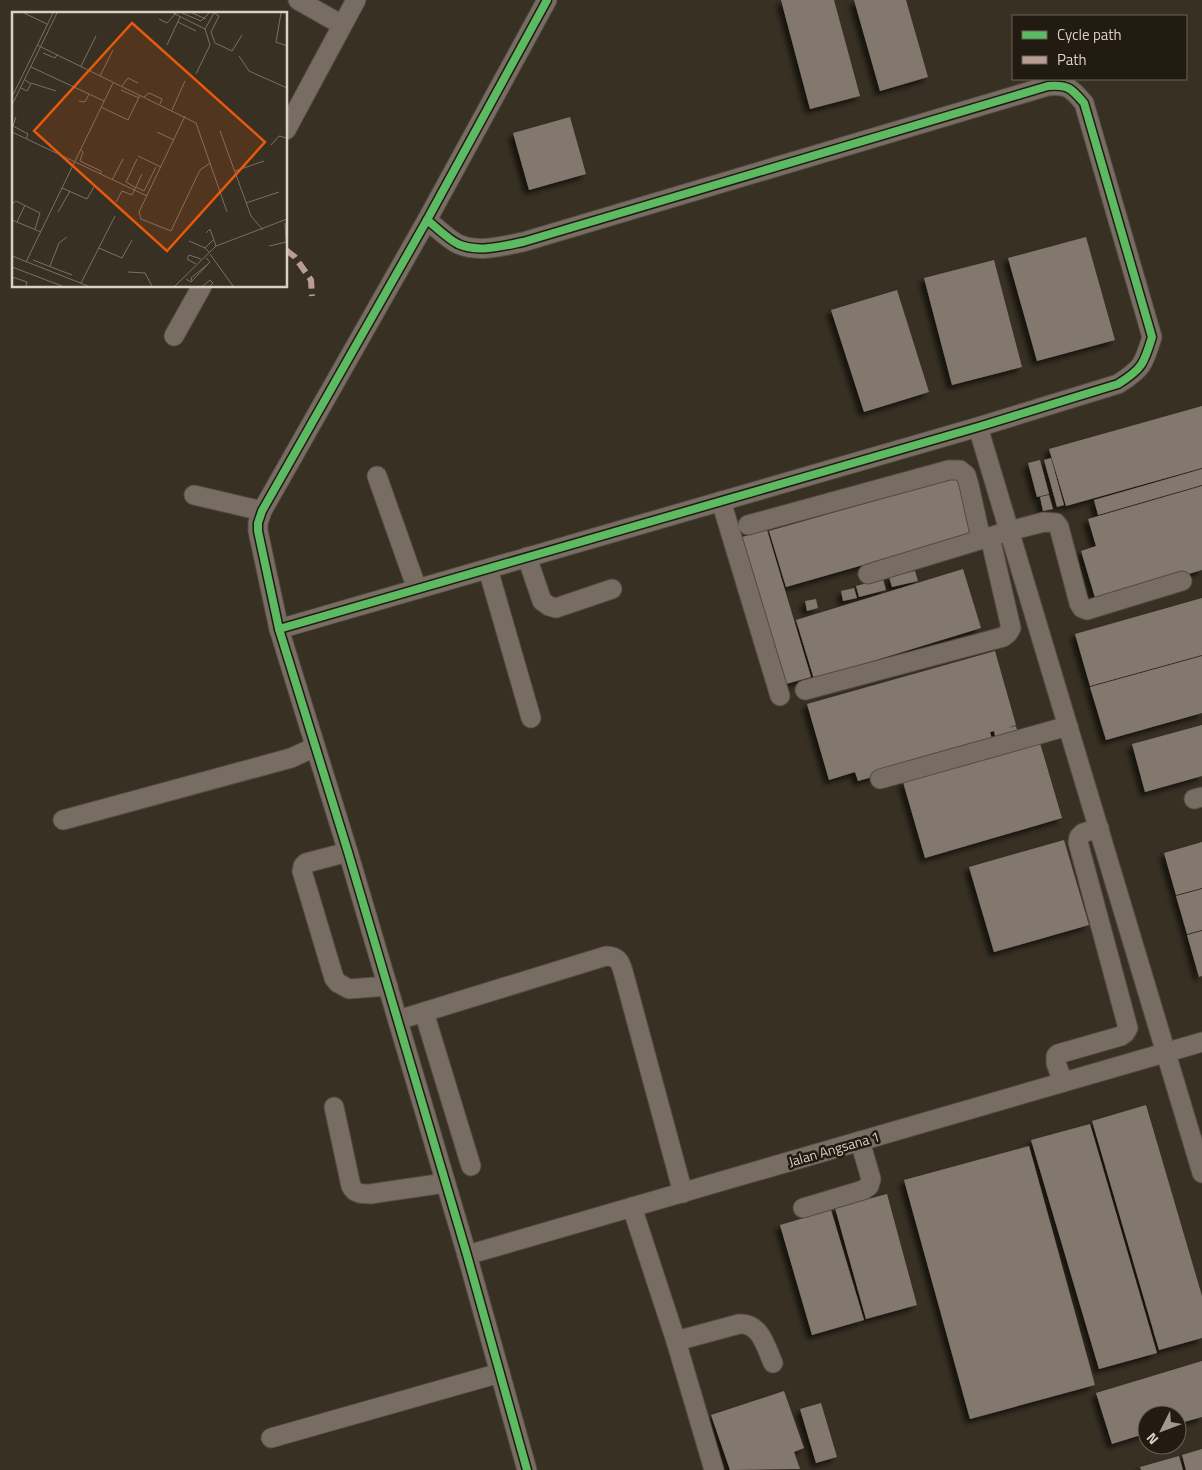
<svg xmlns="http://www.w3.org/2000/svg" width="1202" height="1470" viewBox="0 0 1202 1470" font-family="'Titillium Web',sans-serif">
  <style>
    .building { fill: #83786e; filter: url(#shadow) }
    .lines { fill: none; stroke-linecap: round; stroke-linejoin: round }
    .minor-casing { stroke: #534c42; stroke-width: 21 }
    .minor { stroke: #776d63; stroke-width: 19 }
    .quiet { stroke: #b99d93; stroke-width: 6; stroke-dasharray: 12 6; stroke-linecap: butt }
    .cycleway-casing { stroke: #211b11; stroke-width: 11 }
    .cycleway { stroke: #5cba63; stroke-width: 8 }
    .labels { text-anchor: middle; stroke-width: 5; stroke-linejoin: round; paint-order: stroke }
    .street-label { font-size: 14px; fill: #d9d2c4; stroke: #211b11 }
    .inset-road { fill: none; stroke: #787163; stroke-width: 1 }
    .view { fill: #e8590c; fill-opacity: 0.15; stroke: #e8590c; stroke-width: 2.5 }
    .inset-edge { fill: none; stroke: #d9d2c4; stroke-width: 2.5 }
  </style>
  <defs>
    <filter id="shadow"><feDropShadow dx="-4.5" dy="4.5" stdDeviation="2.5" flood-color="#0009"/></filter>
  </defs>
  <rect width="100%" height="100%" fill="#373023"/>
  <g class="building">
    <path d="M 781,0 L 834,0 L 860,96 L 810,109 Z"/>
    <path d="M 854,0 L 906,0 L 928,77 L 880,91 Z"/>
    <path d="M 570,117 L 586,174 L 529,190 L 513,133 Z"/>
    <path d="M 1086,237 L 1115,340 L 1037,361 L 1008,258 Z"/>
    <path d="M 994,260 L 1022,367 L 952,385 L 924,278 Z"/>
    <path d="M 897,290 L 929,392 L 864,412 L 831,310 Z"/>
    <path d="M 1202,406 L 1202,468 L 1066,506 L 1049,449 Z"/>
    <path d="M 1051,458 L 1064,505 L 1057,507 L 1044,460 Z"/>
    <path d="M 1040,460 L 1049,494 L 1037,497 L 1028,463 Z"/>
    <path d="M 1202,469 L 1202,485 L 1098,515 L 1094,500 Z"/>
    <path d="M 958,477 L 975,533 L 786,587 L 769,531 Z"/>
    <path d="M 1202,486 L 1202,570 L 1096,601 L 1081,551 L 1096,546 L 1088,519 Z"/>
    <path d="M 1049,495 L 1053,509 L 1043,511 L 1040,497 Z"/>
    <path d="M 767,530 L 811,677 L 786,684 L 742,537 Z"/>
    <path d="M 963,569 L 981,628 L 814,679 L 796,620 Z"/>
    <path d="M 915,571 L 918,581 L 892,587 L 889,577 Z"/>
    <path d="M 883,579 L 886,590 L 859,597 L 856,586 Z"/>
    <path d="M 854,588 L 857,598 L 843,601 L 841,591 Z"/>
    <path d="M 1202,598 L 1202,655 L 1090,686 L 1075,634 Z"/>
    <path d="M 816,599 L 818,608 L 807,611 L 805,601 Z"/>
    <path d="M 995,651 L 1016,725 L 1008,728 L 1016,726 L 1019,739 L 997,745 L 994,731 L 990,732 L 993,743 L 858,781 L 855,772 L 829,780 L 807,704 Z"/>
    <path d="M 1202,656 L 1202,713 L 1106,740 L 1090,687 Z"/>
    <path d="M 1202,725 L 1202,776 L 1145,792 L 1132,744 Z"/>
    <path d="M 1040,743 L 1062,818 L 925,858 L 903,782 Z"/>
    <path d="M 1064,840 L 1089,925 L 994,952 L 969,867 Z"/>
    <path d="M 1202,842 L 1202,888 L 1176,895 L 1164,853 Z"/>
    <path d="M 1202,889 L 1202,930 L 1187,934 L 1176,896 Z"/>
    <path d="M 1202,931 L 1202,976 L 1199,977 L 1187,935 Z"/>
    <path d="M 1146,1105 L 1202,1296 L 1202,1338 L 1159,1350 L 1092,1121 Z"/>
    <path d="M 1090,1124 L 1157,1353 L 1099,1369 L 1031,1140 Z"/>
    <path d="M 1029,1146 L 1095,1385 L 970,1419 L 904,1180 Z"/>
    <path d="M 887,1194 L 917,1305 L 866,1319 L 835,1208 Z"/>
    <path d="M 831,1210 L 864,1320 L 812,1335 L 780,1225 Z"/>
    <path d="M 1202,1361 L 1202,1417 L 1177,1424 L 1177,1415 L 1147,1415 L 1147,1433 L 1112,1444 L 1096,1393 Z"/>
    <path d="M 784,1391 L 804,1448 L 794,1452 L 800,1469 L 730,1470 L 711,1415 Z"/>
    <path d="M 821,1403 L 837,1457 L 816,1463 L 800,1409 Z"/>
    <path d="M 1202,1449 L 1202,1470 L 1186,1470 L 1182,1455 Z"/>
    <path d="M 1179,1456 L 1183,1470 L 1141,1470 L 1140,1467 Z"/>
  </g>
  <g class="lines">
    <defs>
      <g id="minor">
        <path d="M 298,0 L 342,25"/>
        <path d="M 286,130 L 356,0"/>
        <path d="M 174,336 L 202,286"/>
        <path d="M 978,427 L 1202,1173"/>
        <path d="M 377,476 L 417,589"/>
        <path d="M 194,495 L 262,511"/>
        <path d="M 721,501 L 780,696"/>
        <path d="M 748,525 L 949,470 L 960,470 L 966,475 L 969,485 L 981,539"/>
        <path d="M 527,557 L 542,601 L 549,606 L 556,608 L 612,589"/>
        <path d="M 488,569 L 531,718"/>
        <path d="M 868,574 L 1009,531 L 1044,522 L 1056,523 L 1059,527 L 1079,603 L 1082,608 L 1087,610 L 1182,581"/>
        <path d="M 279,629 L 978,427 L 1118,384 C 1142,369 1144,364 1152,337 L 1084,103 C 1072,89 1068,84 1048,86 L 523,242 C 503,246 478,253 458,244 C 448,239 436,227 427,220"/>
        <path d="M 805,690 L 1003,637 L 1008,633 L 1011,628 L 990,537"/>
        <path d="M 880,779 L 1068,726"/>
        <path d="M 1194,799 L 1202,797"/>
        <path d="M 63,820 L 291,758 L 315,747"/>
        <path d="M 348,852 L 306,863 L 303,866 L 302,871 L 334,978 L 338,983 L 349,989 L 388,986"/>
        <path d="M 424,1012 L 471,1166"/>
        <path d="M 398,1020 L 606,956 C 617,956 620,961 623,971 L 683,1193"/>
        <path d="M 1063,1082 L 1056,1063 L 1056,1056 L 1058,1054 L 1121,1036 L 1125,1033 L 1128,1028 L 1078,842 L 1079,837 L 1083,833 L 1099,828"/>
        <path d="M 334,1107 L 351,1186 C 355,1194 362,1194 370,1194 L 445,1183"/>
        <path d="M 632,1207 L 676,1341 L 714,1470"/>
        <path d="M 803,1208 L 863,1190 L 869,1186 L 871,1179 L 860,1141"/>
        <path d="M 467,1255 L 1202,1042"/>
        <path d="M 676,1341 L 739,1324 C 760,1322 766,1347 773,1363"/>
        <path d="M 271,1438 L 500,1373"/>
        <path d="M 527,1470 L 467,1255 L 348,852 L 279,629 L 258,531 L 258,523 L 262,511 L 427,220 L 547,0"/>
      </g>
    </defs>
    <use href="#minor" class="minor-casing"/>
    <use href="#minor" class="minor"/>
    <path class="quiet" d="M 286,250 L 295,257 L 311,280 L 312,296"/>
    <defs>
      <g id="cycleway">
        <path d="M 279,629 L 978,427 L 1118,384 C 1142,369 1144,364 1152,337 L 1084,103 C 1072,89 1068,84 1048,86 L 523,242 C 503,246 478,253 458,244 C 448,239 436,227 427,220"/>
        <path d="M 527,1470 L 467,1255 L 348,852 L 279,629 L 258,531 L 258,523 L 262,511 L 427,220 L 547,0"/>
      </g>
    </defs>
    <use href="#cycleway" class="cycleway-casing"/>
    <use href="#cycleway" class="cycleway"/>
  </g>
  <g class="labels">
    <g class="street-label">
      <text transform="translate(834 1149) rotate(-16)" y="5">Jalan Angsana 1</text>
    </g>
  </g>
  <g transform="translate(12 12)">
    <rect width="275" height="275" fill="#373023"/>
    <path class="inset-road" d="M 12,1 L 35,12M 161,1 L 193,17M 170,1 L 189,9 L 197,1M 180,1 L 194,7M 202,1 L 207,4 L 199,20 L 203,31 L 220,39 L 230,23M 269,1 L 264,30 L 275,34M 147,7 L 155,11 L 164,1M 166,10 L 184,19M 25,33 L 184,111 L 215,200M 155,33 L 168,5M 31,41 L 43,46 L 45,43M 227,44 L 237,59 L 275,76M 69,54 L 84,24M 19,55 L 92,89M 184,62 L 198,33 L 193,17 L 202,1M 88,64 L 101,38M 19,71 L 44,79M 110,74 L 116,66 L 126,71M 9,76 L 15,79 L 19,72 L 13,68M 109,78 L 127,86M 0,85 L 41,1M 132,85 L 137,81 L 150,87 L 148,92M 67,89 L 73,90 L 77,82M 0,93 L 45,1M 89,95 L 116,108 L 128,83M 160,98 L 173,69M 173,104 L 127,200 L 129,207 L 159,219 L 188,158 L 198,151M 4,105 L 1,114 L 16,122 L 14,127M 208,119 L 239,204 L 251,218M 0,120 L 135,184M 145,120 L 162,128M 259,133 L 267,124 L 275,126M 69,138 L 71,140 L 68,149 L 89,159 L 89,162M 126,144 L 149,155M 223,159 L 252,149M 100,168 L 111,147M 124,175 L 132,179 L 144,155M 50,176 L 75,187 L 83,173M 124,176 L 114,170 L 125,147M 104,190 L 110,179 L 120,183 L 130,162M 234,191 L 267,180M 0,192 L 4,189 L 28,201 L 23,217M 46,200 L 58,179M 0,208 L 29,220M 5,210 L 13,193M 194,221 L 198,217 L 204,234M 177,229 L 193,236M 257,234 L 274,230 L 273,211M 87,236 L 110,246 L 120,228M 197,240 L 193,236 L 201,228M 198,242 L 221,274M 0,244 L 76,274M 21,248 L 60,263M 14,250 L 101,71M 184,252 L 175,247 L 177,243 L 189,247M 38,254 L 47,231 L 55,225M 0,255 L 50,274M 116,260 L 133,261 L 140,274M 0,265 L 15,270 L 14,274M 174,267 L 179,270 L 198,250 L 194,246M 180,269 L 179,266 L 196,252M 69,271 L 103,204M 163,274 L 204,234 L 275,207M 191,274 L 198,268 L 201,271 L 198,274"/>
    <path class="view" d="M 120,11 L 253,130 L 155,239 L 22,119 Z"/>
    <rect width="275" height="275" class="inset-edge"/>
  </g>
  <rect x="1012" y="15" width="175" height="65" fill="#211b11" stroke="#6b6459"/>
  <rect x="1022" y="31" width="25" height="8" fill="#5cba63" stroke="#6b6459"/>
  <text x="1057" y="40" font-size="15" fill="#d9d2c4">Cycle path</text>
  <rect x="1022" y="56" width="25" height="8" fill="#b99d93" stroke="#6b6459"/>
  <text x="1057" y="65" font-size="15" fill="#d9d2c4">Path</text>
  <g transform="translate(1162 1430) rotate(228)"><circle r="24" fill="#211b11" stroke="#6b6459"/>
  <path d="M0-4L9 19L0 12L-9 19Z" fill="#a0998c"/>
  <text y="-8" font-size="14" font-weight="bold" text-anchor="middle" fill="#d9d2c4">N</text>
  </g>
</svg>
